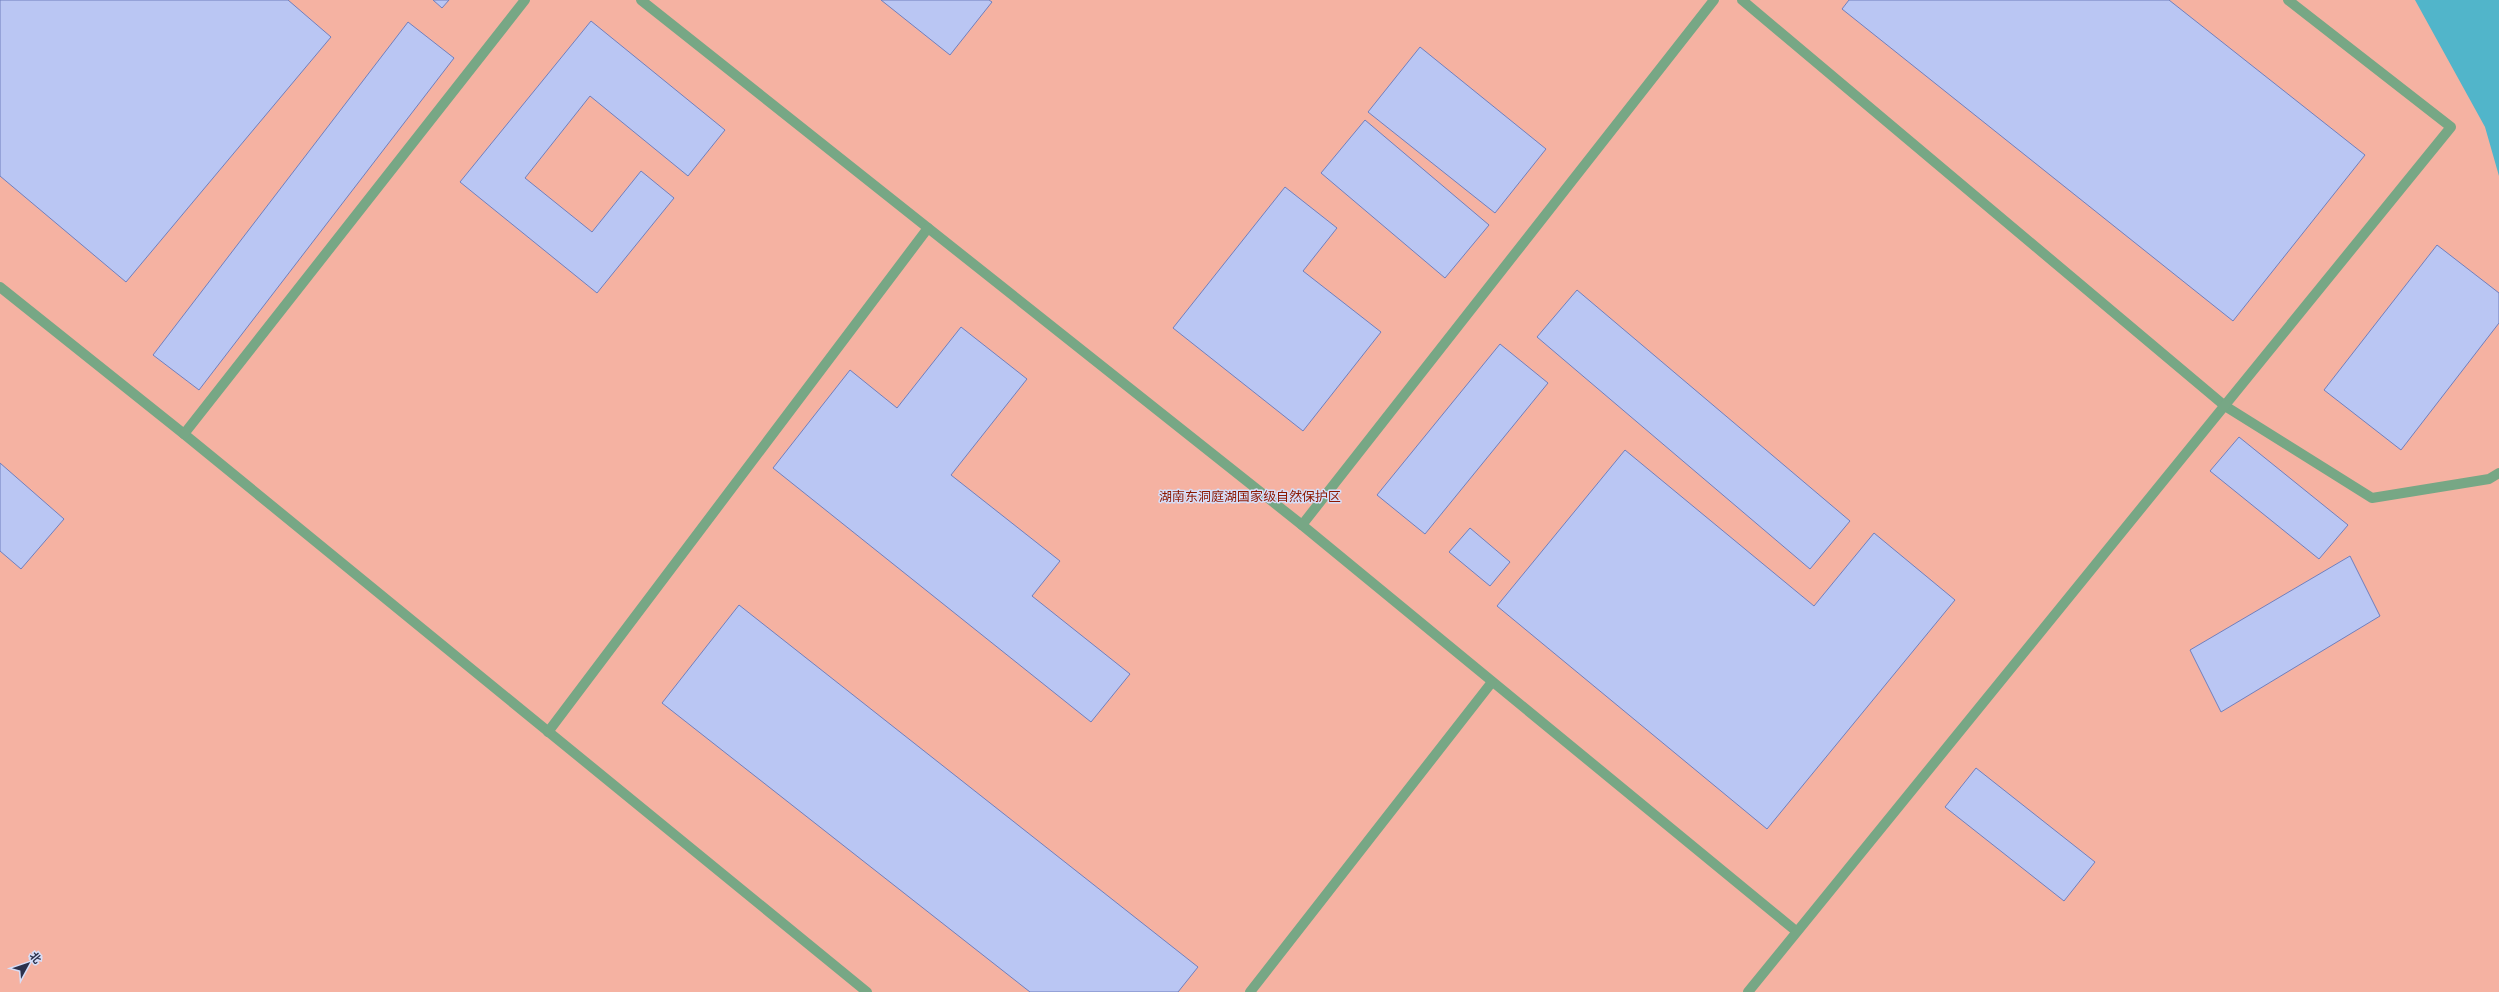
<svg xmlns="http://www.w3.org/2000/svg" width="2499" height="992" viewBox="0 0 2499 992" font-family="Manrope,'Noto Sans SC',sans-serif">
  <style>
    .green { fill: #f5b2a2 }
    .water { fill: #51b5ca }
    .building { fill: #bac6f3; stroke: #707fbd }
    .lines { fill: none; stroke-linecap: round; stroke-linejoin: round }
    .minor { stroke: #77a785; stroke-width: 10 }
    .labels { text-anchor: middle; stroke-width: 3; stroke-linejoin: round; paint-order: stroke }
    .park-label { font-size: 13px; fill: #8b1700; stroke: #d6def9 }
  </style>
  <rect width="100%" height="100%" fill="#d6def9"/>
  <rect class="green" x="0" y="0" width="2499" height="992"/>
  <path class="water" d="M 2415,0 L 2499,0 L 2499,176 L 2485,127 Z"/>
  <g class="building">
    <path d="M 0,0 L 288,0 L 331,37 L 126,282 L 0,176 Z"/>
    <path d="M 433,0 L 449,0 L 442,8 Z"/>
    <path d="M 881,0 L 989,0 L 992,2 L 950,55 Z"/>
    <path d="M 1849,0 L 2169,0 L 2365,155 L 2233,321 L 1842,9 Z"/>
    <path d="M 591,21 L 725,130 L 688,176 L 590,96 L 525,178 L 592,232 L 641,171 L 674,198 L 597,293 L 460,182 Z"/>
    <path d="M 408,22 L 454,58 L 199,390 L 153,355 Z"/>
    <path d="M 1420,47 L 1546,149 L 1495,213 L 1368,112 Z"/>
    <path d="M 1365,120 L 1489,225 L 1445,278 L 1321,173 Z"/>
    <path d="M 1285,187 L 1337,228 L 1303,271 L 1381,332 L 1303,431 L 1173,328 Z"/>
    <path d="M 2437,245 L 2499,293 L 2499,323 L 2401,450 L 2324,390 Z"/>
    <path d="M 1577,290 L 1850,521 L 1810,569 L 1537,337 Z"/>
    <path d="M 961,327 L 1027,379 L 951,475 L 1060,561 L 1032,596 L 1130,674 L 1091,722 L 773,468 L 850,370 L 897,408 Z"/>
    <path d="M 1500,344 L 1548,383 L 1425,534 L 1377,495 Z"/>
    <path d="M 2239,437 L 2348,525 L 2319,559 L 2210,471 Z"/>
    <path d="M 1625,450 L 1814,606 L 1874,533 L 1955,600 L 1767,829 L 1497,606 Z"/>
    <path d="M 0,463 L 64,519 L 21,569 L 0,551 Z"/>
    <path d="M 1470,528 L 1510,562 L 1490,586 L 1449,552 Z"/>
    <path d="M 2350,556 L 2380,616 L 2221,712 L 2190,650 Z"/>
    <path d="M 739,605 L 1198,967 L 1178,992 L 1030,992 L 662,703 Z"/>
    <path d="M 1976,768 L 2095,862 L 2064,901 L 1945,807 Z"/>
  </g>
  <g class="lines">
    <g class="minor">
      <path d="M 641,0 L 1302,525 L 1796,931"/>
      <path d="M 1742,0 L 2225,406 L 2372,498 L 2489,479 L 2499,473"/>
      <path d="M 0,287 L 184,434 L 867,992"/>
      <path d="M 184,434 L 525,0"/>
      <path d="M 1302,525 L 1714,0"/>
      <path d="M 548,732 L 928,228"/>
      <path d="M 1250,992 L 1492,682"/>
      <path d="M 1748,992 L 2451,127 L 2288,0"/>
    </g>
  </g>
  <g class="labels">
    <g class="park-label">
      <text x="1250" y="501">湖南东洞庭湖国家级自然保护区</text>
    </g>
  </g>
  <g transform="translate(28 964) rotate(50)" stroke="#d6def9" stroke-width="3" paint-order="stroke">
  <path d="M0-3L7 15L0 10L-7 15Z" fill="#2b314c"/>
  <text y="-6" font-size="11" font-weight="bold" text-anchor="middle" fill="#2b314c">北</text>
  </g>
</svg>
